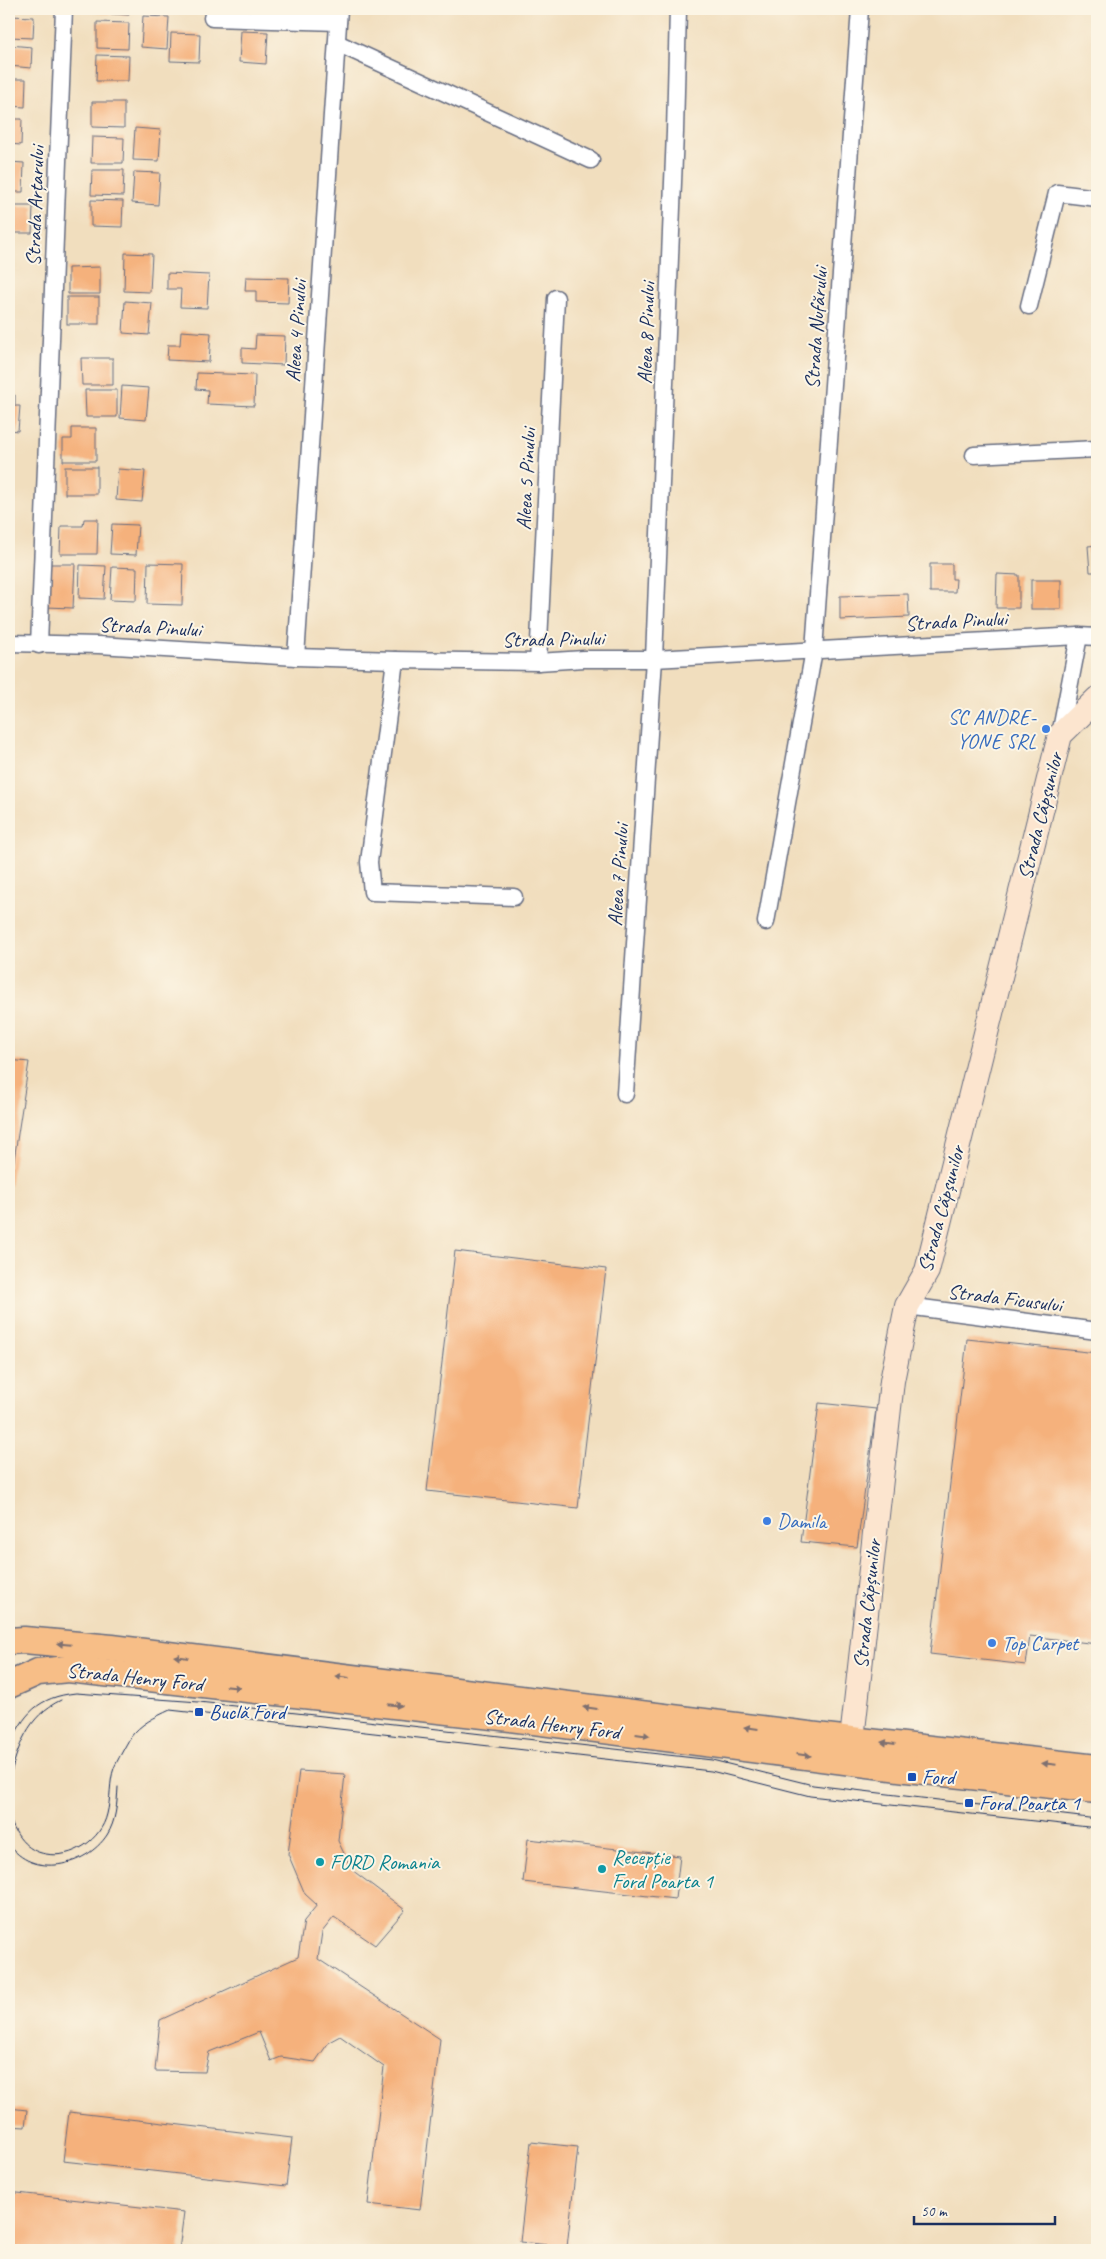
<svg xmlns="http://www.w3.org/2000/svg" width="1106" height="2259" viewBox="0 0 1106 2259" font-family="Caveat,sans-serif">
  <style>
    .building { fill: #f5b17b }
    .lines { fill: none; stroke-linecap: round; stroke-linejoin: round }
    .street-casing { stroke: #666c80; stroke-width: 19 }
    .secondary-casing { stroke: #666c80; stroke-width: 26 }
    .primary-casing { stroke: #666c80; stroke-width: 29 }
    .street { stroke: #fff; stroke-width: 16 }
    .secondary { stroke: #fce5cf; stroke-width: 24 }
    .primary { stroke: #f7be87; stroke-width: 26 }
    .tram { stroke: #1b2f5e; stroke-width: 1 }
    .oneway { fill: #7e6f70 }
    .shop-dot { fill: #3f7fe0; stroke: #fcf5e5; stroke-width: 2 }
    .transit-dot { fill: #1a4fb4; stroke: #fcf5e5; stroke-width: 2 }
    .culture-dot { fill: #0f9aa8; stroke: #fcf5e5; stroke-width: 2 }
    .labels { text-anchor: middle; stroke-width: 4; stroke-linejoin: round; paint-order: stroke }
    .street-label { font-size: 21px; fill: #1b2f5e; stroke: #fcf5e5 }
    .shop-label { font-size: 21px; fill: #366cbe; stroke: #fcf5e5; text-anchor: start }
    .transit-label { font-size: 21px; fill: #164399; stroke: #fcf5e5; text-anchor: start }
    .culture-label { font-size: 21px; fill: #0d838f; stroke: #fcf5e5; text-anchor: start }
  </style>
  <rect width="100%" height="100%" fill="#fcf5e5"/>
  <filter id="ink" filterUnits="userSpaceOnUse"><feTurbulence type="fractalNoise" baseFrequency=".02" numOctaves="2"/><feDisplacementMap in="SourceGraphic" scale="10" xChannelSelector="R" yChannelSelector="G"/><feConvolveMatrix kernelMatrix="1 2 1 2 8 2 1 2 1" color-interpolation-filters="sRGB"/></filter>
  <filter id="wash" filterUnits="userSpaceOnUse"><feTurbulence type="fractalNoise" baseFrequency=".0096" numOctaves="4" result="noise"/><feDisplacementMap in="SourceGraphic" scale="20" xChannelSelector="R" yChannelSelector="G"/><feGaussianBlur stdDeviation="1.12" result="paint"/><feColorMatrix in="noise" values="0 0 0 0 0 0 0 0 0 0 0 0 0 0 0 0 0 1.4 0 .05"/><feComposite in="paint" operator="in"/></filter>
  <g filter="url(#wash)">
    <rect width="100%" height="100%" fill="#f1debe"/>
    <g id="blocks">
      <g class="building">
        <path d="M 97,9 L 129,9 L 129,15 L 97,13 Z"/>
        <path d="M 9,16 L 34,17 L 33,38 L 9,37 Z"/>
        <path d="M 143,16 L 169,17 L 167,49 L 141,47 Z"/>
        <path d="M 97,22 L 129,23 L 128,49 L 97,48 Z"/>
        <path d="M 241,31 L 268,32 L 266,64 L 239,62 Z"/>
        <path d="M 171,33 L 200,34 L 199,62 L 170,61 Z"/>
        <path d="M 9,45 L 32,47 L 31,68 L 9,66 Z"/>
        <path d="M 97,55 L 129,56 L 128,81 L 96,81 Z"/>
        <path d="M 9,79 L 26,79 L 25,107 L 9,106 Z"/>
        <path d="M 92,102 L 124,102 L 124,128 L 92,127 Z"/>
        <path d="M 9,119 L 22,119 L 21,145 L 9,144 Z"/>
        <path d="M 135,128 L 161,130 L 159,161 L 133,160 Z"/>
        <path d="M 92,137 L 124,138 L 123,163 L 91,163 Z"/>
        <path d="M 9,162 L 24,163 L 23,192 L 15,192 L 15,202 L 9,202 Z"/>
        <path d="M 92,170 L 124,170 L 123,196 L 91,195 Z"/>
        <path d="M 134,172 L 160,173 L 158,205 L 132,203 Z"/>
        <path d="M 91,200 L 123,201 L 122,227 L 91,226 Z"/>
        <path d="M 9,206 L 33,206 L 32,233 L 9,233 Z"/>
        <path d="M 125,253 L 152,254 L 150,292 L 124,291 Z"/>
        <path d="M 100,267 L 100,294 L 68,294 L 68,268 Z"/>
        <path d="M 167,273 L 209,275 L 207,308 L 180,307 L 181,289 L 167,289 Z"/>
        <path d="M 246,277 L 289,278 L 288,303 L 256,302 L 256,291 L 245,291 Z"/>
        <rect x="67" y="297" width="32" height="27"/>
        <path d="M 125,301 L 152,303 L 149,335 L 123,333 Z"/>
        <path d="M 181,331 L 211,333 L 209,362 L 167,360 L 168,345 L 180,345 Z"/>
        <path d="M 256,335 L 285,336 L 284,365 L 242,363 L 242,348 L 255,349 Z"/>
        <path d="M 81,358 L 113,358 L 113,385 L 82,385 Z"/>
        <path d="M 197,373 L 255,375 L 254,406 L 207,404 L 208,390 L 196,389 Z"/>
        <path d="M 122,386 L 149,388 L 146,420 L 120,418 Z"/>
        <path d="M 85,390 L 117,390 L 117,417 L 86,417 Z"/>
        <path d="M 9,395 L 15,395 L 15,406 L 20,406 L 18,431 L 9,430 Z"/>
        <path d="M 72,428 L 96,428 L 96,461 L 63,461 L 63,439 L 72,439 Z"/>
        <rect x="65" y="467" width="32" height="27"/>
        <path d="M 118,469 L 145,471 L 142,502 L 116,500 Z"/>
        <path d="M 9,498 L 12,498 L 11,520 L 9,520 Z"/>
        <path d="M 84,519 L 98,519 L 97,554 L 60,554 L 61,526 L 83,526 Z"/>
        <path d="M 112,524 L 138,525 L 136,555 L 110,554 Z"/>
        <path d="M 1097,545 L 1097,572 L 1090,572 L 1088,546 Z"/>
        <path d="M 148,563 L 183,564 L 182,605 L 147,604 Z"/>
        <path d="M 47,564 L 75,564 L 73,608 L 46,607 Z"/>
        <path d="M 930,564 L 952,564 L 952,579 L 956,579 L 955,592 L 930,592 Z"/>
        <path d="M 80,565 L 106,566 L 104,599 L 79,598 Z"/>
        <path d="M 112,567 L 137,568 L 136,601 L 110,600 Z"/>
        <path d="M 997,574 L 1019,575 L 1019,608 L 996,608 Z"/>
        <rect x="1031" y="580" width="30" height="29"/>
        <path d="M 908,594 L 909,617 L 840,620 L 840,596 Z"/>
        <path d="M 9,1060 L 29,1062 L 10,1186 L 9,1186 Z"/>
        <path d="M 455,1251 L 606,1269 L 578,1508 L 427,1491 Z"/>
        <path d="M 967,1339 L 1097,1353 L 1097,1644 L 1030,1636 L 1026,1665 L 930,1654 Z"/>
        <path d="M 819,1403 L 876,1409 L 857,1547 L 801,1542 Z"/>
        <path d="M 299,1771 L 345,1774 L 338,1841 L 352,1870 L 405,1910 L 375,1945 L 334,1917 L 322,1932 L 318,1959 L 440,2039 L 420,2210 L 368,2204 L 384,2067 L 340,2036 L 329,2042 L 315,2062 L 281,2057 L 271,2061 L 259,2032 L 209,2052 L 205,2072 L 155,2071 L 160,2020 L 298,1957 L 304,1921 L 317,1905 L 305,1894 L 288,1854 Z"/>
        <path d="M 528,1839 L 680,1856 L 675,1899 L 523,1882 Z"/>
        <path d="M 9,2108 L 27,2110 L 25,2127 L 9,2126 Z"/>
        <path d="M 69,2112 L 292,2138 L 286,2186 L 63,2161 Z"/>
        <path d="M 531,2142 L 578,2147 L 567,2247 L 520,2242 Z"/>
        <path d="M 9,2192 L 184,2212 L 179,2250 L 9,2250 Z"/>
      </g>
    </g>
  </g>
  <g filter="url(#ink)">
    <use href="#blocks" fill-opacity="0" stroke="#666c80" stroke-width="1"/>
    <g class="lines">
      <defs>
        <g id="street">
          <path d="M 212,18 L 338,22"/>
          <path d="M 337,43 L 591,160"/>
          <path d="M 1029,306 L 1057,193 L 1097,198"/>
          <path d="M 974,455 L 1097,449"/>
          <path d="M 9,643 L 99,645 L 296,657 L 395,660 L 538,662 L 584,659 L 654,659 L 1079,636 L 1097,637"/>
          <path d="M 39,645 L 64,9"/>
          <path d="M 296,657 L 339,9"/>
          <path d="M 395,660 L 369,862 L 372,892 L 514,897"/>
          <path d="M 538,662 L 556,298"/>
          <path d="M 1060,735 L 1079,636"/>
          <path d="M 766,922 L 814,650 L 860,9"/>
          <path d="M 625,1094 L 654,659 L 675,132 L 678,9"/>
          <path d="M 907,1306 L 1097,1331"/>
        </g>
        <path id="secondary" d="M 852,1739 L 892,1381 L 907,1306 L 927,1271 L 1060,735 L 1097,699"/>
        <g id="primary">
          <path d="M 9,1641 L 24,1640 L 112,1648 L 825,1737 L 1097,1768"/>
          <path d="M 9,1685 L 38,1672 L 68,1669 L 518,1719 L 907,1769 L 1097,1790"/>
        </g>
      </defs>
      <use href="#street" class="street-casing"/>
      <use href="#secondary" class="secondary-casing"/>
      <use href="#primary" class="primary-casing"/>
      <use href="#street" class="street"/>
      <use href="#secondary" class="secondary"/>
      <use href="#primary" class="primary"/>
      <g class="tram">
        <path d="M 9,1747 C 24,1713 38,1697 76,1693 L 199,1702 L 712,1760 L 813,1785 L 1097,1819"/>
        <path d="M 9,1780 C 18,1747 27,1716 61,1700"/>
        <path d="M 9,1815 C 14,1834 26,1851 46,1854 C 72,1859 101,1840 107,1814 C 111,1799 109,1782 114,1768 C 116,1763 127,1743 130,1738 C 140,1724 155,1717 170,1710 L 711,1771 L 810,1796 L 1097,1828"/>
        <path d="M 9,1844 C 32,1879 86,1867 107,1835 C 116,1821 117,1804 118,1787"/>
      </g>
    </g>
    <defs><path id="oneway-solid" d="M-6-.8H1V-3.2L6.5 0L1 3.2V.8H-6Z" transform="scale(1.25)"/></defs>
    <g class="oneway">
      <use href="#oneway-solid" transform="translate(64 1644) rotate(-175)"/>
      <use href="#oneway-solid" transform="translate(181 1657) rotate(-173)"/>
      <use href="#oneway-solid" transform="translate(342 1677) rotate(-173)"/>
      <use href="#oneway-solid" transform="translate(233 1687) rotate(6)"/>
      <use href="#oneway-solid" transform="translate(395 1705) rotate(6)"/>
      <use href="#oneway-solid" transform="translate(590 1708) rotate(-173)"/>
      <use href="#oneway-solid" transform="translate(751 1728) rotate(-173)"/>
      <use href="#oneway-solid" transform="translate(643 1735) rotate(7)"/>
      <use href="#oneway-solid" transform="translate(888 1743) rotate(-173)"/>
      <use href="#oneway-solid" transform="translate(804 1755) rotate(7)"/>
      <use href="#oneway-solid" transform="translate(1049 1764) rotate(-174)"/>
    </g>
  </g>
  <g class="shop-dot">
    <circle cx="1046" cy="729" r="5"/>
    <circle cx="767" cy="1521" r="5"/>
    <circle cx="992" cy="1643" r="5"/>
  </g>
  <g class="transit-dot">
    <rect x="194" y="1707" width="10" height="10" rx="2.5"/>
    <rect x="907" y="1772" width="10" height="10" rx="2.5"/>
    <rect x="964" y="1798" width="10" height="10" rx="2.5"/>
  </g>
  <g class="culture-dot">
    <circle cx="320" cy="1862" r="5"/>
    <circle cx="602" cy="1869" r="5"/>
  </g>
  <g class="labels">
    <g class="street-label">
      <text transform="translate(35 206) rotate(-88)" y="7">Strada Arțarului</text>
      <text transform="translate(816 328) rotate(-86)" y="7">Strada Nufărului</text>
      <text transform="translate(296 331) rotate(-86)" y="7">Aleea 4 Pinului</text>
      <text transform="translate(646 333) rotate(-88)" y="7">Aleea 8 Pinului</text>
      <text transform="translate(526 479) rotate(-87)" y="7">Aleea 5 Pinului</text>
      <text transform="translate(956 621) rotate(-3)" y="7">Strada Pinului</text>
      <text transform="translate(150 627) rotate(3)" y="7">Strada Pinului</text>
      <text transform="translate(553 639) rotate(-1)" y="7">Strada Pinului</text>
      <text transform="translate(1040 816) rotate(-76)" y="7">Strada Căpșunilor</text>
      <text transform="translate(618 875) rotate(-86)" y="7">Aleea 7 Pinului</text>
      <text transform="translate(941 1209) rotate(-75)" y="7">Strada Căpșunilor</text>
      <text transform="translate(1005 1298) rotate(7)" y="7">Strada Ficusului</text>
      <text transform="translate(867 1604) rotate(-84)" y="7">Strada Căpșunilor</text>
      <text transform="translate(135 1677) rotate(6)" y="7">Strada Henry Ford</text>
      <text transform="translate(552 1724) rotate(7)" y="7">Strada Henry Ford</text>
    </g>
    <g class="shop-label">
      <text x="1036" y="724" text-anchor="end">SC ANDRE-<tspan x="1036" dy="24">YONE SRL</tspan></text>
      <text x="777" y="1528">Damila</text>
      <text x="1002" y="1650">Top Carpet</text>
    </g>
    <g class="transit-label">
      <text x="209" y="1719">Buclă Ford</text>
      <text x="922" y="1784">Ford</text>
      <text x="979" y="1810">Ford Poarta 1</text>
    </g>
    <g class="culture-label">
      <text x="612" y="1864">Recepție<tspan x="612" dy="24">Ford Poarta 1</tspan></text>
      <text x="330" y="1869">FORD Romania</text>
    </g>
  </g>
  <rect width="1106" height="2259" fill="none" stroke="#fcf5e5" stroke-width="30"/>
  <path d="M914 2216v8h141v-8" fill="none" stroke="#1b2f5e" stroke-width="2.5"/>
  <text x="921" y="2216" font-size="15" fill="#1b2f5e" stroke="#fcf5e5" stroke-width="4" paint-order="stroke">50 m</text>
</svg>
